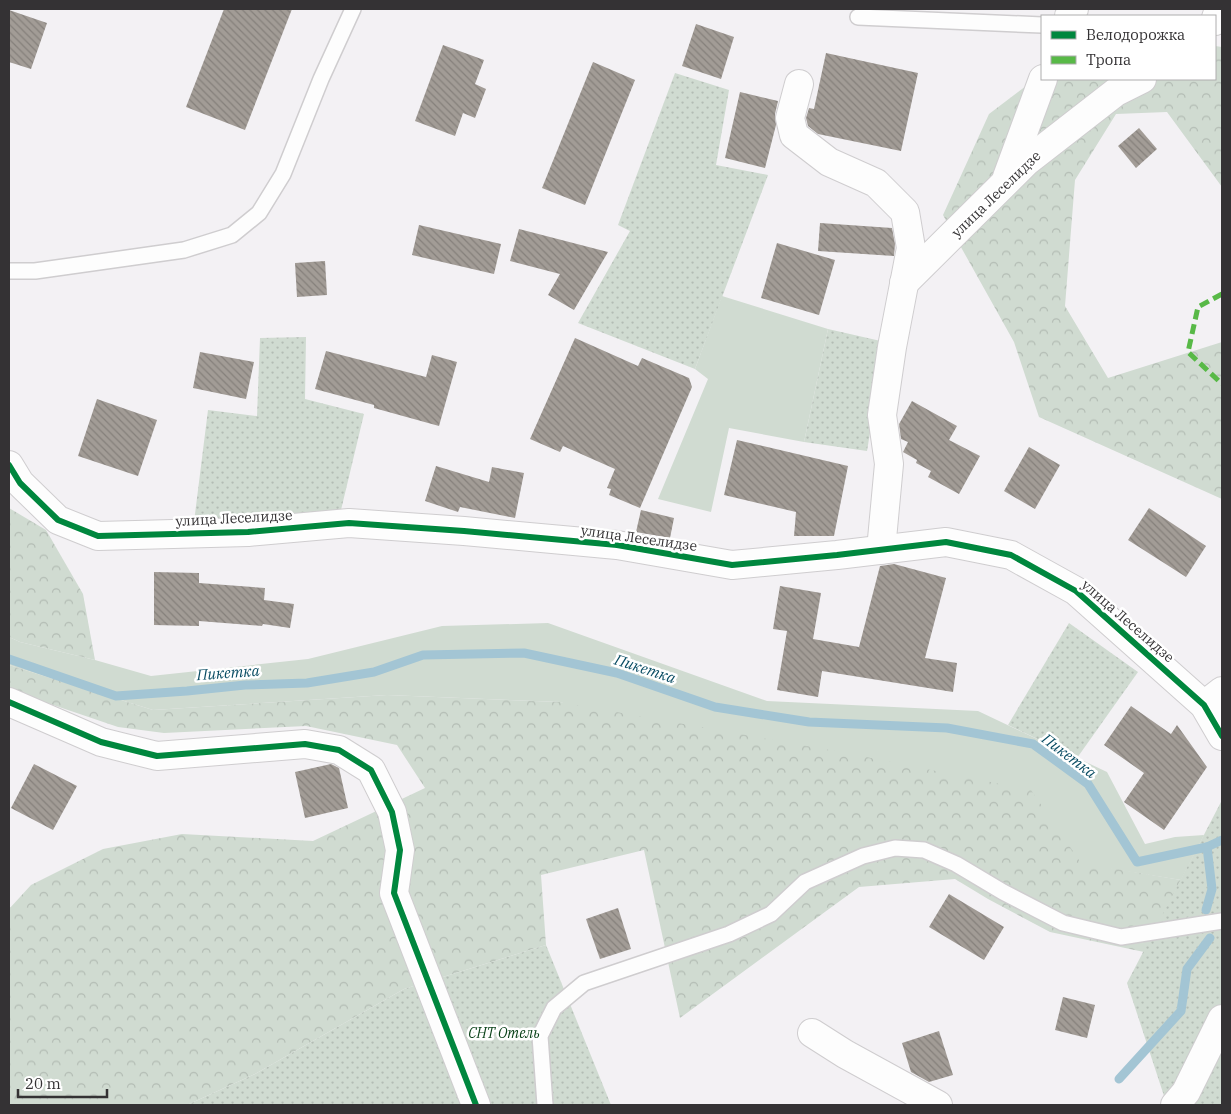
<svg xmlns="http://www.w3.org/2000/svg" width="1231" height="1114" viewBox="0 0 1231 1114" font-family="'IBM Plex Serif',serif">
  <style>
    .green { fill: #d0dbd1 }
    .forest { fill: url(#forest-crowns) }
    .garden { fill: url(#garden-dots) }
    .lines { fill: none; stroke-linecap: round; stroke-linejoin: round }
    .stream { stroke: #a3c5d4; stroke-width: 9 }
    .building { fill: url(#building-back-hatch) }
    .service-casing { stroke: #cfcdcf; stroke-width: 18 }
    .minor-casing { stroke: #cfcdcf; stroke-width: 30 }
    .service { stroke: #fdfdfd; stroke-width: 15 }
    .minor { stroke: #fdfdfd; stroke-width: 28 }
    .quiet { stroke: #58b947; stroke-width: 5; stroke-dasharray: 10 5; stroke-linecap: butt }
    .cycleway-casing { stroke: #fff; stroke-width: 9 }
    .cycleway { stroke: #00873e; stroke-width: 6 }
    .labels { text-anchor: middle; stroke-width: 5; stroke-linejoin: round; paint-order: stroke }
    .street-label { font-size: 14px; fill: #343234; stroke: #fff }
    .park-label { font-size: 14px; font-style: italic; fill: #063f15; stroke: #fff }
    .water-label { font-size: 15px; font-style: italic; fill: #094c63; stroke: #fff }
  </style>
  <defs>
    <pattern id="forest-crowns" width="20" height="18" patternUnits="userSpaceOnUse" patternTransform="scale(1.25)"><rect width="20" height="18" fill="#d0dbd1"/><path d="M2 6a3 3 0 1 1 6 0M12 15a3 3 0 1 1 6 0" fill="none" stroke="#b3bcb4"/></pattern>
    <pattern id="garden-dots" width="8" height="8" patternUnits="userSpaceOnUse" patternTransform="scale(1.25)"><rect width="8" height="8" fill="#d0dbd1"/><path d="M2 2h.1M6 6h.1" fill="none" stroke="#b3bcb4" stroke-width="1.8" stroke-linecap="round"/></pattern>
    <pattern id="building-back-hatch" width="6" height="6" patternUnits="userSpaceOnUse" patternTransform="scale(1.25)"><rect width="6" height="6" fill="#a29c96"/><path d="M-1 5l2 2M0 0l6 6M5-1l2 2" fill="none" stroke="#85807b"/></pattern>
  </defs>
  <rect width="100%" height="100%" fill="#f3f1f4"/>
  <g class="green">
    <path d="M 722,296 L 828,329 L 804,442 L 729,428 L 711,512 L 658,499 L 708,379 L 695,369 Z"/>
    <path d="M 548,623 L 767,701 L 978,711 L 1107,772 L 1145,844 L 1175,837 L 1204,835 L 1181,880 L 1081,864 L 560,702 L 387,695 L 153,710 L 9,665 L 9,637 L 20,642 L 95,660 L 151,676 L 308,659 L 442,626 Z"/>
  </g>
  <g class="forest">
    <path d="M 1215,46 L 1222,47 L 1222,187 L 1167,112 L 1116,114 L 1075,180 L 1065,306 L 1108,378 L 1222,342 L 1222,499 L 1039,417 L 1014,342 L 943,215 L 989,114 L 1042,74 L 1042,79 L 1215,79 Z"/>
    <path d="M 9,508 L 46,530 L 83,594 L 95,660 L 20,642 L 9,637 Z"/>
    <path d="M 9,665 L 153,710 L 387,695 L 560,702 L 841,752 L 1031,790 L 1081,863 L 1181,880 L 1144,952 L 1050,932 L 988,899 L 955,879 L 859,887 L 680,1018 L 644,850 L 541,875 L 546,945 L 404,989 L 255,1074 L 187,1105 L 9,1105 L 9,909 L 31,885 L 103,849 L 182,834 L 313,841 L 425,788 L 397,745 L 306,726 L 164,733 L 118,727 L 9,690 Z"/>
  </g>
  <g class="garden">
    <path d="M 675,73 L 729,90 L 716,165 L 768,175 L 695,369 L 578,323 L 630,231 L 618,225 Z"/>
    <path d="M 828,329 L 885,342 L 867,451 L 804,442 Z"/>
    <path d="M 306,337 L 305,399 L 364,414 L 341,510 L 194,522 L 208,410 L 257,416 L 260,338 Z"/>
    <path d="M 1069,623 L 1138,672 L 1077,758 L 1008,725 Z"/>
    <path d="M 1222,800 L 1222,1105 L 1167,1105 L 1127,983 Z"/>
    <path d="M 546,945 L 611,1105 L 187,1105 L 255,1074 L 404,989 Z"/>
  </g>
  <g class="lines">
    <g class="stream">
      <path d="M 9,659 L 116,696 L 187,691 L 245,685 L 307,683 L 374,672 L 423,655 L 524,653 L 617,673 L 715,707 L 809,722 L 947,728 L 1033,744 L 1088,784 L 1137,862 L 1207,847 L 1222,840"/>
      <path d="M 1206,910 L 1212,889 L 1207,847"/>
      <path d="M 1119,1079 L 1181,1011 L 1187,969 L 1210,938"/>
    </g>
  </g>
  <g class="building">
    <path d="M 224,9 L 292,9 L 245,130 L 186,107 Z"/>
    <path d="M 9,10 L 47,23 L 31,69 L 9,62 Z"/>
    <path d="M 696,24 L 734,37 L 721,79 L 682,66 Z"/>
    <path d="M 443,45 L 484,60 L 475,84 L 486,89 L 475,118 L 463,113 L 455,136 L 415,121 Z"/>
    <path d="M 826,53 L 918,73 L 901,151 L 818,134 L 808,126 L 806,118 L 809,108 L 814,109 Z"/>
    <path d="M 593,62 L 635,80 L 585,205 L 542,188 Z"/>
    <path d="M 740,92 L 778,101 L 775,114 L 776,125 L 765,168 L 725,158 Z"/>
    <path d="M 1139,128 L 1157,149 L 1136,168 L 1118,146 Z"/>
    <path d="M 820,223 L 892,228 L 895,244 L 894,256 L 818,251 Z"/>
    <path d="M 419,225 L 501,244 L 494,274 L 412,255 Z"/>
    <path d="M 519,229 L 608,252 L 574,310 L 548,295 L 560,274 L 510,261 Z"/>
    <path d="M 777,243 L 835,260 L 819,315 L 761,298 Z"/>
    <path d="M 325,261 L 327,295 L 297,297 L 295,263 Z"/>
    <path d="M 575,338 L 638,366 L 642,358 L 689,378 L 692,387 L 640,508 L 609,495 L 611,489 L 607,488 L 615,469 L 563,446 L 560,452 L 530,439 Z"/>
    <path d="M 326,351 L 426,377 L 432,355 L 457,362 L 439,426 L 374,408 L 374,405 L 315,389 Z"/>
    <path d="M 200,352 L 254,362 L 246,399 L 193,388 Z"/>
    <path d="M 97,399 L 157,420 L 138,476 L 78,456 Z"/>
    <path d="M 912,401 L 957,426 L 949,440 L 980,456 L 959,494 L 928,477 L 931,471 L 916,463 L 917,460 L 903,452 L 908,442 L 901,439 L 899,424 Z"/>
    <path d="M 737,440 L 848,466 L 834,536 L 794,536 L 796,512 L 724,495 Z"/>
    <path d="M 1029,447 L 1060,465 L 1035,509 L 1004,491 Z"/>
    <path d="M 436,466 L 489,482 L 492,467 L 524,473 L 515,518 L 460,507 L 458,512 L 425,501 Z"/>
    <path d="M 1149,508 L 1206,546 L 1186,577 L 1128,540 Z"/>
    <path d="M 641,510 L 674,518 L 670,538 L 636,532 Z"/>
    <path d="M 894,564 L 946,578 L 925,658 L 957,663 L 953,692 L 822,671 L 818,697 L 777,690 L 787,631 L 773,629 L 780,586 L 821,593 L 813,639 L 859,647 L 880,566 Z"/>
    <path d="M 154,572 L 199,573 L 199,583 L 265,588 L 264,600 L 294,604 L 290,628 L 263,624 L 262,626 L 199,621 L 199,626 L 154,625 Z"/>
    <path d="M 1131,706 L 1171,734 L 1177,725 L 1207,767 L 1164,830 L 1124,802 L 1144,773 L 1104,745 Z"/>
    <path d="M 34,764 L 77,786 L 53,830 L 11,808 Z"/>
    <path d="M 331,764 L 339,768 L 348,808 L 305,818 L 295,772 Z"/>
    <path d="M 949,894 L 1004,927 L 984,960 L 929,927 Z"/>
    <path d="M 618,908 L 631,949 L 600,959 L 586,919 Z"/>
    <path d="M 1063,997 L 1095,1005 L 1087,1038 L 1055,1030 Z"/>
    <path d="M 939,1031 L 953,1075 L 929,1082 L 911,1072 L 902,1043 Z"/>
  </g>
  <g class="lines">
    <defs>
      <g id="service">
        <path d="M 858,17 L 1042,25"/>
        <path d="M 9,271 L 35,271 L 184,250 L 232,235 L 259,213 L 283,174 L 321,79 L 353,9"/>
        <path d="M 545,1105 L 540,1036 L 554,1008 L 584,983 L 729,934 L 771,914 L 805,882 L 863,856 L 895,848 L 924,850 L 956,864 L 1003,892 L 1063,923 L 1121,937 L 1222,921"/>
      </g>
      <g id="minor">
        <path d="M 1069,16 L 1074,9"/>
        <path d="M 1215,21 L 1219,9"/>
        <path d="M 799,84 L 790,118 L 794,135 L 829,162 L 876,183 L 905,212 L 911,248 L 892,347 L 882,415 L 889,464 L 881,550"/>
        <path d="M 1007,177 L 1043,79"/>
        <path d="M 904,283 L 1026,162 L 1116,92 L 1142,79"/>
        <path d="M 9,465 L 20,483 L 58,520 L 98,536 L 248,532 L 349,523 L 464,531 L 617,545 L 732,565 L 837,555 L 946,542 L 1011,555 L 1076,591 L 1204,705 L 1222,736"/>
        <path d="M 9,702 L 101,742 L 157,756 L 305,744 L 339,750 L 371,770 L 392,812 L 400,850 L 394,893 L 476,1105"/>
        <path d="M 1204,705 L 1222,691"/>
        <path d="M 812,1033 L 845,1054 L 938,1105"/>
        <path d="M 1175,1105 L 1186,1092 L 1222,1019"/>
      </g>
    </defs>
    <use href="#service" class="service-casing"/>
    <use href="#minor" class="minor-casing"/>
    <use href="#service" class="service"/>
    <use href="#minor" class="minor"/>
    <path class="quiet" d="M 1222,294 L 1198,307 L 1188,352 L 1222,384"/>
    <defs>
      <g id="cycleway">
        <path d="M 9,465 L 20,483 L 58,520 L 98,536 L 248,532 L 349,523 L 464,531 L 617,545 L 732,565 L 837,555 L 946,542 L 1011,555 L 1076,591 L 1204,705 L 1222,736"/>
        <path d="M 9,702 L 101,742 L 157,756 L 305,744 L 339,750 L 371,770 L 392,812 L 400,850 L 394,893 L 476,1105"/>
      </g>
    </defs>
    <use href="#cycleway" class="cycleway-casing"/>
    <use href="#cycleway" class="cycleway"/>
  </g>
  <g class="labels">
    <g class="street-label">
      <text transform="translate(996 194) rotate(-44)" y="5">улица Леселидзе</text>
      <text transform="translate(234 518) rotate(-3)" y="5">улица Леселидзе</text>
      <text transform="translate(639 538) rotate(8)" y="5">улица Леселидзе</text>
      <text transform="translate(1128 621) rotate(41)" y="5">улица Леселидзе</text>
    </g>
    <g class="park-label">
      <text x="504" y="1038">СНТ Отель</text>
    </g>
    <g class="water-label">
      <text transform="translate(645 669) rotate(18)" y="5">Пикетка</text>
      <text transform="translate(228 673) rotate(-4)" y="5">Пикетка</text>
      <text transform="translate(1069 756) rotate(37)" y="5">Пикетка</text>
    </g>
  </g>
  <rect width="1231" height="1114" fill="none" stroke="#343234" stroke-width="20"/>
  <rect x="1041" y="15" width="175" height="65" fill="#ffffff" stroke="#aeadae"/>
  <rect x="1051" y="31" width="25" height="8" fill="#00873e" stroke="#aeadae"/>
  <text x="1086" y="40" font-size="15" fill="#343234">Велодорожка</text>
  <rect x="1051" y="56" width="25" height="8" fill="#58b947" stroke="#aeadae"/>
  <text x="1086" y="65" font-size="15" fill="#343234">Тропа</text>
  <path d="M18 1089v8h89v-8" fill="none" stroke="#343234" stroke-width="2.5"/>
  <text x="25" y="1089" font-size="15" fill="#343234" stroke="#ffffff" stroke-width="4" paint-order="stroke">20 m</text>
</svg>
